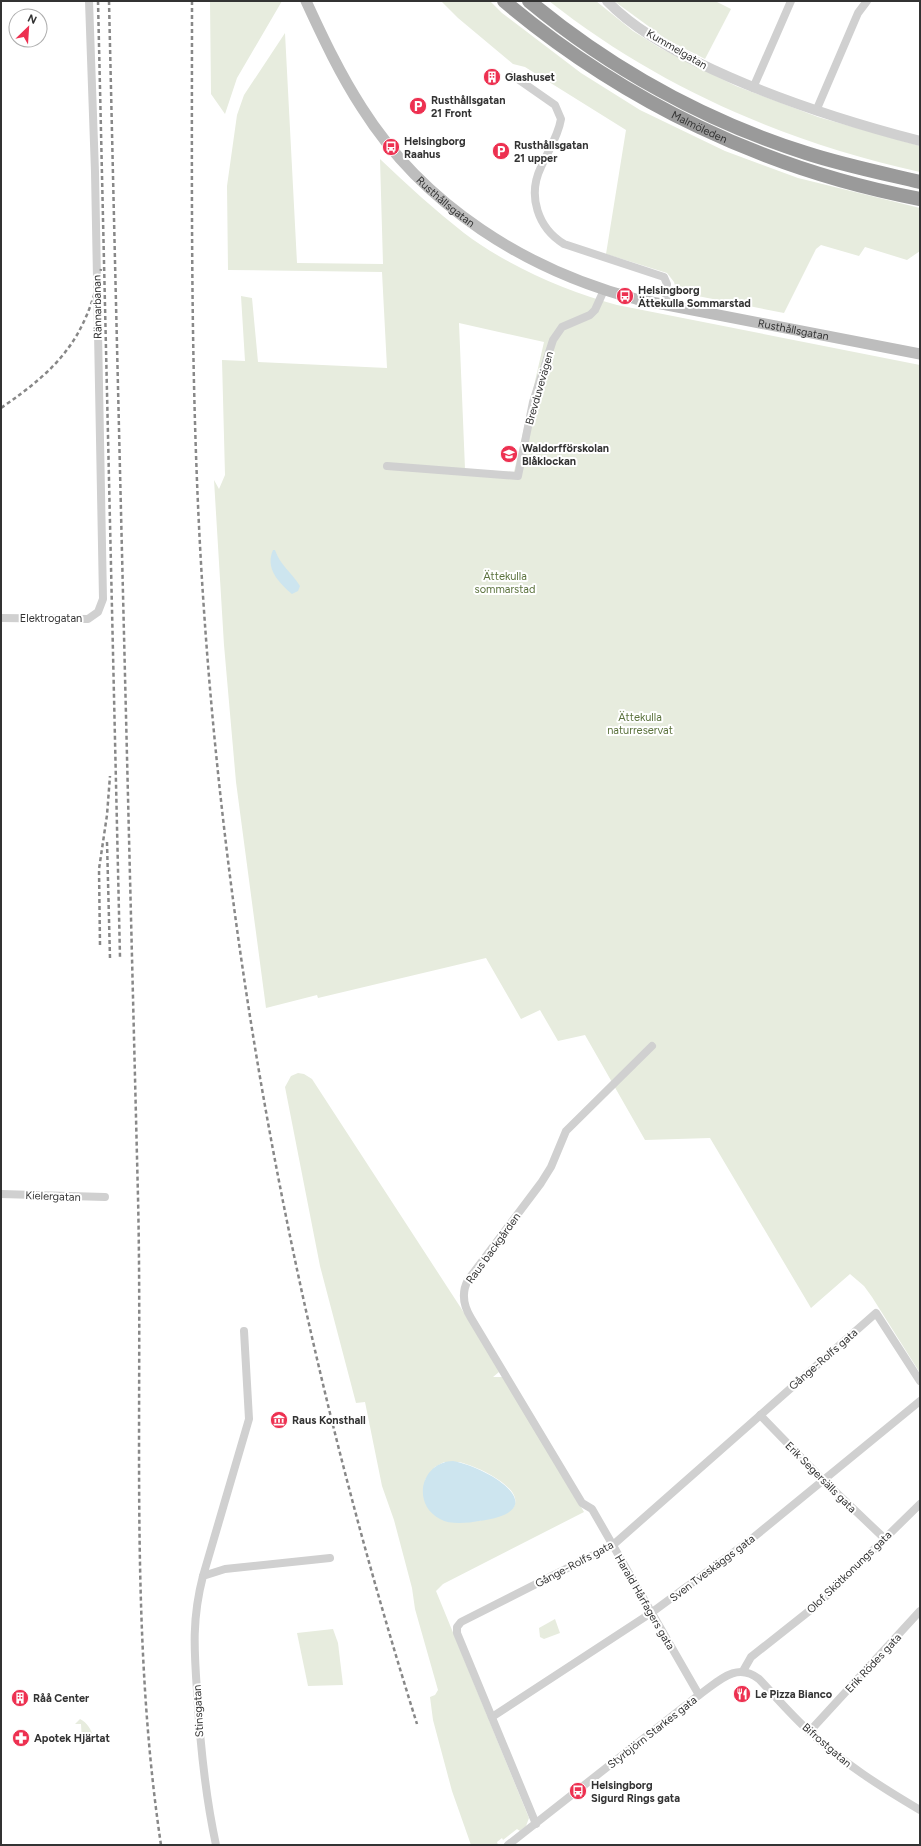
<svg xmlns="http://www.w3.org/2000/svg" width="921" height="1846" viewBox="0 0 921 1846" font-family="Figtree,sans-serif">
  <style>
    .green { fill: #e7ecde; fill-rule: evenodd }
    .water { fill: #cde5ef }
    .lines { fill: none; stroke-linecap: round; stroke-linejoin: round }
    .minor { stroke: #d0d0d0; stroke-width: 8 }
    .tertiary { stroke: #d0d0d0; stroke-width: 10 }
    .secondary { stroke: #bdbdbd; stroke-width: 11 }
    .motorway { stroke: #9a9a9a; stroke-width: 14 }
    .rail { stroke: #888; stroke-width: 2.5; stroke-dasharray: 4 3; stroke-linecap: butt }
    .labels { text-anchor: middle; stroke-width: 4; stroke-linejoin: round; paint-order: stroke }
    .street-label { font-size: 11px; fill: #333; stroke: #fff }
    .poi-label { font-size: 11px; font-weight: bold; fill: #333; stroke: #fff; text-anchor: start }
    .park-label { font-size: 11px; fill: #5b723d; stroke: #fff }
  </style>
  <rect width="100%" height="100%" fill="#fff"/>
  <g class="green">
    <path d="M 210,1 L 282,1 L 237,78 L 225,114 L 211,94 Z"/>
    <path d="M 441,1 L 490,1 L 502,13 L 581,73 L 640,110 L 725,151 L 798,178 L 920,208 L 920,251 L 907,260 L 865,247 L 859,256 L 821,245 L 816,249 L 784,313 L 677,292 L 674,282 L 667,273 L 606,254 L 626,130 L 525,67 L 513,64 L 458,18 Z"/>
    <path d="M 549,1 L 596,1 L 633,31 L 660,48 L 736,86 L 818,117 L 920,146 L 920,172 C 785,142 658,87 549,1 Z"/>
    <path d="M 614,1 L 715,1 L 731,9 L 705,59 L 666,39 Z"/>
    <path d="M 285,33 L 297,263 L 383,264 L 380,159 C 407,185 435,210 464,233 C 506,265 567,292 617,305 L 920,365 L 920,1373 L 872,1297 L 864,1286 L 850,1274 L 811,1308 L 710,1138 L 645,1140 L 585,1035 L 558,1041 L 540,1010 L 521,1019 L 486,958 L 318,998 L 317,995 L 266,1008 L 236,782 L 224,645 L 214,480 L 219,489 L 225,475 L 222,360 L 245,361 L 241,296 L 252,298 L 258,362 L 387,368 L 382,272 L 228,270 L 227,186 L 237,115 L 244,95 ZM 459,323 L 544,342 L 514,472 L 465,469 Z"/>
    <path d="M 298,1073 L 304,1074 L 312,1079 L 498,1365 L 499,1372 L 493,1377 L 506,1377 L 584,1512 L 443,1584 L 436,1591 L 529,1818 L 526,1826 L 520,1831 L 517,1829 L 503,1840 L 502,1838 L 497,1842 L 498,1845 L 471,1845 L 452,1791 L 433,1720 L 430,1697 L 435,1695 L 438,1690 L 415,1609 L 412,1588 L 394,1520 L 382,1486 L 365,1402 L 356,1403 L 320,1266 L 285,1087 L 291,1076 ZM 444,1462 C 449,1462 454,1462 459,1462 C 474,1465 527,1488 513,1508 L 479,1521 L 449,1522 L 425,1480 L 435,1467 Z"/>
    <path d="M 555,1619 L 560,1633 L 544,1639 L 540,1637 L 539,1628 Z"/>
    <path d="M 333,1629 L 338,1643 L 343,1685 L 308,1686 L 297,1633 Z"/>
    <path d="M 80,1719 C 87,1722 92,1731 94,1738 L 91,1742 L 82,1742 L 81,1724 L 75,1724 Z"/>
  </g>
  <g class="water">
    <path d="M 273,550 L 275,550 C 280,565 292,573 300,586 L 298,591 L 292,594 C 278,582 265,568 273,550 Z"/>
    <path d="M 453,1461 C 491,1468 557,1511 479,1521 C 468,1523 450,1525 440,1519 C 411,1504 421,1462 453,1461 Z"/>
  </g>
  <g class="lines">
    <g class="minor">
      <path d="M 512,75 L 555,105 L 561,119 C 558,137 548,151 541,167 C 527,196 538,228 564,244 L 664,277 L 667,284 L 666,306"/>
      <path d="M 753,88 L 791,1"/>
      <path d="M 816,111 L 858,13 L 867,1"/>
      <path d="M 387,466 L 518,476 L 533,402 L 553,340 L 562,327 L 590,315 L 595,310 L 604,290"/>
      <path d="M 1,618 L 88,619 L 98,612 L 103,599 L 95,172 L 89,1"/>
      <path d="M 652,1046 L 566,1131 L 551,1167 L 541,1183 L 468,1280 C 461,1293 463,1305 471,1318 L 582,1503 L 592,1509 L 699,1695"/>
      <path d="M 1,1194 L 105,1197"/>
      <path d="M 760,1415 L 823,1480 L 884,1538"/>
      <path d="M 203,1576 L 249,1419 L 244,1331"/>
      <path d="M 743,1671 L 751,1657 L 818,1604 L 920,1504"/>
      <path d="M 492,1717 L 651,1613 L 749,1541 L 920,1401"/>
      <path d="M 809,1732 L 920,1611"/>
      <path d="M 536,1824 L 457,1633 L 457,1627 L 461,1622 L 613,1545 L 876,1313 L 920,1381"/>
      <path d="M 216,1845 C 205,1794 200,1743 197,1691 C 194,1649 192,1618 203,1576 L 225,1569 L 330,1558"/>
      <path d="M 508,1845 L 699,1695 C 718,1682 736,1661 759,1679 C 776,1697 792,1716 810,1732 C 843,1763 881,1787 920,1810"/>
    </g>
    <path class="tertiary" d="M 607,1 C 632,27 666,46 697,62 C 768,97 843,121 920,141"/>
    <path class="secondary" id="s1" d="M 306,1 C 323,38 340,74 362,108 C 424,206 526,270 636,299 L 920,354"/>
    <g class="motorway">
      <path id="s2" d="M 504,1 C 624,102 766,170 920,199"/>
      <path d="M 529,1 C 610,68 705,121 806,153 C 843,165 882,173 920,182"/>
    </g>
    <g class="rail">
      <path d="M 98,1 L 120,957"/>
      <path d="M 109,1 C 118,400 128,798 138,1197 C 143,1413 129,1631 161,1845"/>
      <path d="M 192,1 C 192,194 190,387 202,580 C 226,969 300,1352 417,1724"/>
      <path d="M 1,408 C 59,368 85,340 101,269"/>
      <path d="M 107,842 L 110,958"/>
      <path d="M 100,945 L 99,869 L 107,815 L 110,776"/>
    </g>
  </g>
  <defs>
    <symbol id="building-disc" viewBox="-11 -11 22 22"><circle r="9.5" fill="#ed3151" stroke="#fff"/><path d="M-4-6H4V6H1V3H-1V6H-4ZM-2.5-4.3h1.7v1.8h-1.7ZM.8-4.3h1.7v1.8H.8ZM-2.5-1h1.7V.8h-1.7ZM.8-1h1.7V.8H.8Z" fill="#fff"/></symbol>
    <symbol id="parking-disc" viewBox="-11 -11 22 22"><circle r="9.5" fill="#ed3151" stroke="#fff"/><path d="M-3.5-5.5H1a3.5 3.5 0 0 1 0 7H-1V5.5H-3.5ZM-1-3.4V-.6H.8a1.4 1.4 0 0 0 0-2.8Z" fill="#fff"/></symbol>
    <symbol id="bus-disc" viewBox="-11 -11 22 22"><circle r="9.5" fill="#ed3151" stroke="#fff"/><path d="M-5-6H5V4H4V6H2V4H-2V6H-4V4H-5ZM-3.5-4V0h7V-4ZM-3.5 1.2v1.5H-2V1.2ZM2 1.2v1.5H3.5V1.2Z" fill="#fff"/></symbol>
    <symbol id="school-disc" viewBox="-11 -11 22 22"><circle r="9.5" fill="#ed3151" stroke="#fff"/><path d="M0-5L7-2L0 1L-7-2ZM-4 1L0 2.5L4 1V4Q0 6-4 4Z" fill="#fff"/></symbol>
    <symbol id="museum-disc" viewBox="-11 -11 22 22"><circle r="9.5" fill="#ed3151" stroke="#fff"/><path d="M0-6L6-3V-2H-6V-3ZM-5-1h2V3h-2ZM-1-1h2V3h-2ZM3-1h2V3H3ZM-6 4H6V6H-6Z" fill="#fff"/></symbol>
    <symbol id="restaurant-disc" viewBox="-11 -11 22 22"><circle r="9.5" fill="#ed3151" stroke="#fff"/><path d="M-5-6h1v4h1v-4h1v4h1v-4h1v5L-1.5 .5V6h-2V.5L-5-1ZM5-6V6H3V1.5H1.5Q1.5-4 5-6Z" fill="#fff"/></symbol>
    <symbol id="pharmacy-disc" viewBox="-11 -11 22 22"><circle r="9.5" fill="#ed3151" stroke="#fff"/><path d="M-2-6h4v4h4v4h-4v4h-4v-4h-4v-4h4Z" fill="#fff"/></symbol>
  </defs>
  <g fill-rule="evenodd">
    <use href="#building-disc" x="482" y="67" width="20" height="20"/>
    <use href="#parking-disc" x="408" y="96" width="20" height="20"/>
    <use href="#bus-disc" x="381" y="137" width="20" height="20"/>
    <use href="#parking-disc" x="491" y="141" width="20" height="20"/>
    <use href="#bus-disc" x="615" y="286" width="20" height="20"/>
    <use href="#school-disc" x="499" y="444" width="20" height="20"/>
    <use href="#museum-disc" x="269" y="1410" width="20" height="20"/>
    <use href="#restaurant-disc" x="732" y="1684" width="20" height="20"/>
    <use href="#building-disc" x="10" y="1688" width="20" height="20"/>
    <use href="#pharmacy-disc" x="11" y="1728" width="20" height="20"/>
    <use href="#bus-disc" x="568" y="1781" width="20" height="20"/>
  </g>
  <g class="labels">
    <g class="street-label">
      <text transform="translate(677 49) rotate(30)" y="4">Kummelgatan</text>
      <text dy="4" stroke="none"><textPath href="#s2" startOffset="233">Malmöleden</textPath></text>
      <text dy="4" stroke="none"><textPath href="#s1" startOffset="247">Rusthållsgatan</textPath></text>
      <text transform="translate(97 307) rotate(-91)" y="4">Rännarbanan</text>
      <text dy="4" stroke="none"><textPath href="#s1" startOffset="623">Rusthållsgatan</textPath></text>
      <text transform="translate(539 388) rotate(-74)" y="4">Brevduvevägen</text>
      <text x="51" y="622">Elektrogatan</text>
      <text transform="translate(53 1196) rotate(2)" y="4">Kielergatan</text>
      <text transform="translate(493 1248) rotate(-54)" y="4">Raus backgården</text>
      <text transform="translate(823 1359) rotate(-41)" y="4">Gånge-Rolfs gata</text>
      <text transform="translate(821 1477) rotate(45)" y="4">Erik Segersälls gata</text>
      <text transform="translate(574 1564) rotate(-28)" y="4">Gånge-Rolfs gata</text>
      <text transform="translate(712 1568) rotate(-37)" y="4">Sven Tveskäggs gata</text>
      <text transform="translate(849 1572) rotate(-44)" y="4">Olof Skötkonungs gata</text>
      <text transform="translate(645 1602) rotate(60)" y="4">Harald Hårfagers gata</text>
      <text transform="translate(873 1663) rotate(-47)" y="4">Erik Rödes gata</text>
      <text transform="translate(198 1711) rotate(-93)" y="4">Stinsgatan</text>
      <text transform="translate(652 1732) rotate(-38)" y="4">Styrbjörn Starkes gata</text>
      <text transform="translate(827 1745) rotate(41)" y="4">Bifrostgatan</text>
    </g>
    <g class="poi-label">
      <text x="505" y="81">Glashuset</text>
      <text x="431" y="104">Rusthållsgatan<tspan x="431" dy="13">21 Front</tspan></text>
      <text x="404" y="145">Helsingborg<tspan x="404" dy="13">Raahus</tspan></text>
      <text x="514" y="149">Rusthållsgatan<tspan x="514" dy="13">21 upper</tspan></text>
      <text x="638" y="294">Helsingborg<tspan x="638" dy="13">Ättekulla Sommarstad</tspan></text>
      <text x="522" y="452">Waldorfförskolan<tspan x="522" dy="13">Blåklockan</tspan></text>
      <text x="292" y="1424">Raus Konsthall</text>
      <text x="755" y="1698">Le Pizza Bianco</text>
      <text x="33" y="1702">Råå Center</text>
      <text x="34" y="1742">Apotek Hjärtat</text>
      <text x="591" y="1789">Helsingborg<tspan x="591" dy="13">Sigurd Rings gata</tspan></text>
    </g>
    <g class="park-label">
      <text x="505" y="580">Ättekulla<tspan x="505" dy="13">sommarstad</tspan></text>
      <text x="640" y="721">Ättekulla<tspan x="640" dy="13">naturreservat</tspan></text>
    </g>
  </g>
  <rect width="921" height="1846" fill="none" stroke="#333333" stroke-width="4"/>
  <g transform="translate(28 28) rotate(25)"><circle r="19" fill="#ffffff" stroke="#adadad"/>
  <path d="M0-3L7 15L0 10L-7 15Z" fill="#ed3151"/>
  <text y="-6" font-size="11" font-weight="bold" text-anchor="middle" fill="#333333">N</text>
  </g>
</svg>
